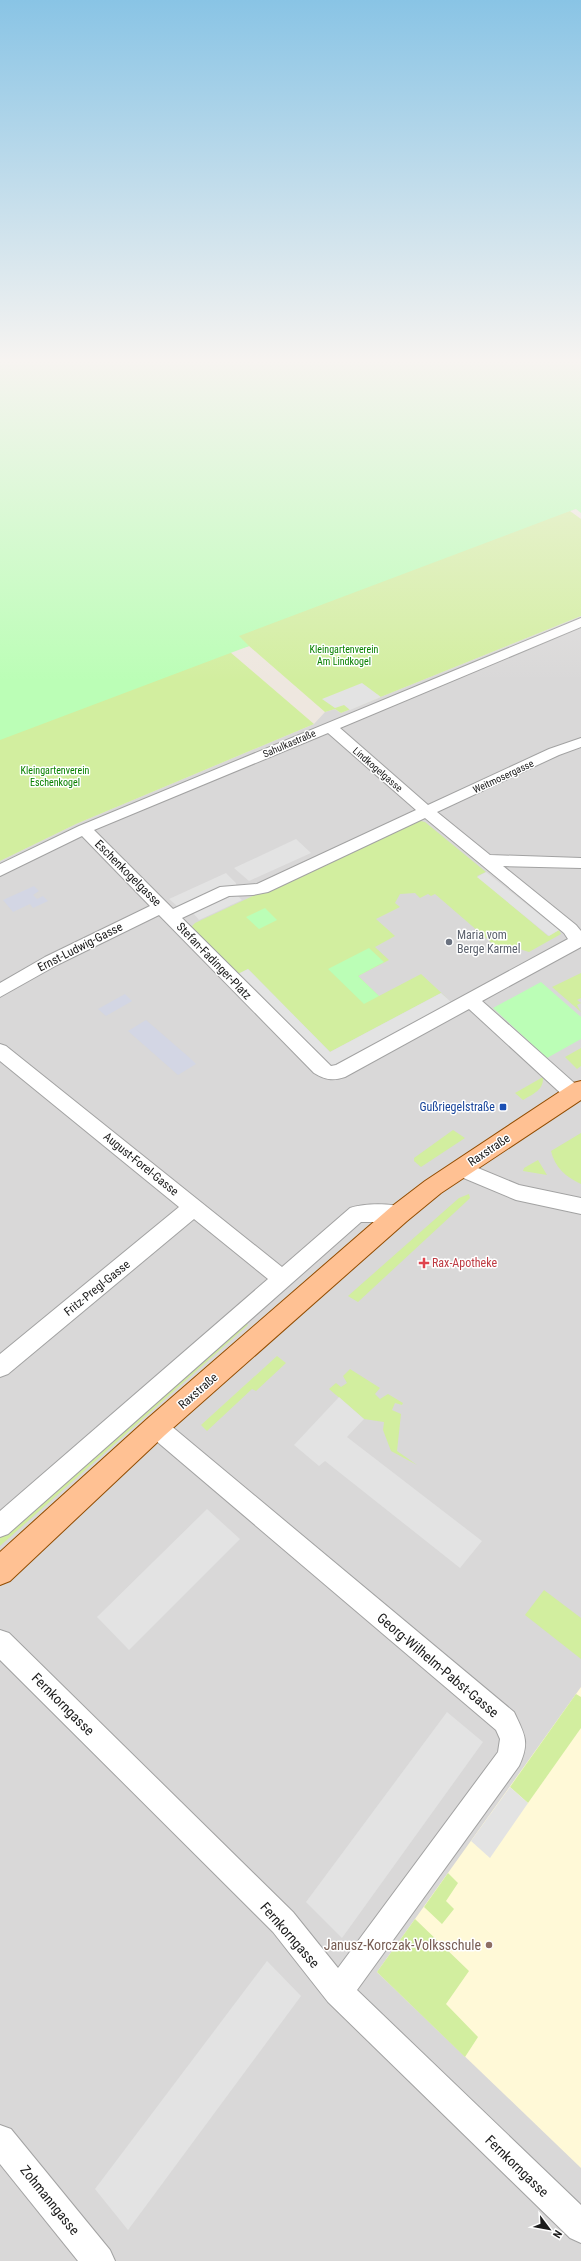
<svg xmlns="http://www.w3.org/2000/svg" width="581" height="2261" viewBox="0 0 581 2261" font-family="'Roboto Condensed',sans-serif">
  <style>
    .residential { fill: #d9d8d8 }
    .education { fill: #fff9d7 }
    .grass { fill: #d2ee9f }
    .park { fill: #bbfeb6 }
    .parking { fill: #e3e3e3 }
    .plaza { fill: #d3d6e4 }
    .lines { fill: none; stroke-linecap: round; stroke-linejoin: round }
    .minor-casing { stroke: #a2a2a2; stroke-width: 2 }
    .major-casing { stroke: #924c00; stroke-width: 2 }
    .minor { fill: #fff; fill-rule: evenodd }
    .major { fill: #ffc193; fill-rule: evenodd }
    .worship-dot { fill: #6b7280; stroke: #fff; stroke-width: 1.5 }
    .transit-dot { fill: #1a4fb4; stroke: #fff; stroke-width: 1.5 }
    .health-dot { fill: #e0444e; stroke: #fff; stroke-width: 1.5 }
    .education-dot { fill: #8d6e63; stroke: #fff; stroke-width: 1.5 }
    .labels { text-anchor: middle; stroke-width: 3; stroke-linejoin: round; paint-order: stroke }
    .far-park-label { font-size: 10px; fill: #098101; stroke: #fff }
    .far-street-label { font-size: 10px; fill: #1b1b1b; stroke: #fff }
    .street-label { font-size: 12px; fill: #1b1b1b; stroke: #fff }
    .worship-label { font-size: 12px; fill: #5b616d; stroke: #fff; text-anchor: start }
    .transit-label { font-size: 12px; fill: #164399; stroke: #fff; text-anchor: end }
    .health-label { font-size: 12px; fill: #be3a42; stroke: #fff; text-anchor: start }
    .near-street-label { font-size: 14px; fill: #1b1b1b; stroke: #fff }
    .near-education-label { font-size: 14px; fill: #785e54; stroke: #fff; text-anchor: end }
  </style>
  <rect width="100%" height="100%" fill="#eee7df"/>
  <path class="residential" d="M 581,616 L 581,2261 L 0,2261 L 0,861 L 76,824 L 314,724 L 325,712 L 335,709 L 341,713 Z"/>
  <path class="education" d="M 581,1687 L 581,2168 L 377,1972 Z"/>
  <g class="grass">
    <path d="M 380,364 L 305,591 L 576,509 L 570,511 L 581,519 L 581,616 L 341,713 L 335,709 L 325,712 L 249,646 L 230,652 L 314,724 L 76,824 L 0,861 L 0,714 Z"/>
    <path d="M 416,820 L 425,822 L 486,872 L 477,876 L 548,936 L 559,930 L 561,934 L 529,952 L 510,946 L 501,951 L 435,894 L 431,896 L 428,894 L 420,898 L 415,893 L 400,894 L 395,903 L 400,907 L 376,919 L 395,936 L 375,947 L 389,960 L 358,976 L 379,996 L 421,974 L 448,999 L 441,993 L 330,1052 L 248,969 L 236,975 L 193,930 L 192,926 L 195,923 Z"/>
    <path d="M 581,973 L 581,998 L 577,1000 L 581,1003 L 577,1005 L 581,1012 L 552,987 Z"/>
    <path d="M 581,1048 L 581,1066 L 577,1069 L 565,1057 Z"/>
    <path d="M 543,1077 C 544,1090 533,1094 523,1100 L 515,1093 Z"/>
    <path d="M 453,1130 L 465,1138 L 421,1167 L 414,1161 L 414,1158 Z"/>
    <path d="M 581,1133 L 581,1184 C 566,1177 555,1168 551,1151 Z"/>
    <path d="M 538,1160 L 547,1175 L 523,1171 L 524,1168 Z"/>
    <path d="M 469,1194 L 470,1198 L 467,1201 L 358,1302 L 348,1296 L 459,1198 Z"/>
    <path d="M 244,1321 L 248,1325 L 0,1546 L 0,1538 Z"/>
    <path d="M 277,1356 L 286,1363 L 256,1391 L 252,1389 L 207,1431 L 201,1425 Z"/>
    <path d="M 350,1369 L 380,1388 L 375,1394 L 380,1399 L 388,1394 L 403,1403 L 402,1405 L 395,1403 L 392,1410 L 401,1414 L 397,1451 L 417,1465 L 391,1451 L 383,1430 L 384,1422 L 364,1419 L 329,1389 L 336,1383 L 341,1387 L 347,1383 L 343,1376 Z"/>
    <path d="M 544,1590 L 581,1618 L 581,1659 L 525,1615 Z"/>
    <path d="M 576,1694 L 581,1697 L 581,1728 L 528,1803 L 510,1787 Z"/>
    <path d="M 448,1873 L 458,1883 L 446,1901 L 454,1909 L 442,1924 L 424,1907 Z"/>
    <path d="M 415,1919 L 469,1971 L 446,2004 L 478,2037 L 465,2057 L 377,1972 Z"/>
  </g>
  <g class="park">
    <path d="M 0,364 L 581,364 L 581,513 L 576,509 L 570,511 L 239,636 L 249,646 L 0,740 Z"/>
    <path d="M 265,908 L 277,920 L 259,929 L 246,917 Z"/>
    <path d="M 369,948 L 384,962 L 358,976 L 379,996 L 364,1004 L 328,969 Z"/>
    <path d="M 541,982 L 581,1017 L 581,1039 L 547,1058 L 493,1008 Z"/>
  </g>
  <g class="parking">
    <path d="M 362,683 L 381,697 L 350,710 L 344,705 L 335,708 L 322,699 Z"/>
    <path d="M 296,839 L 311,853 L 249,881 L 234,868 Z"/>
    <path d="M 486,872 L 559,930 L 549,936 L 477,877 Z"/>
    <path d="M 226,873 L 236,883 L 235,893 L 242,900 L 199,920 L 193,913 L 177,906 L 169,899 Z"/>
    <path d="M 248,969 L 330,1052 L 441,993 L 452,1003 L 332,1066 L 328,1067 L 236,975 Z"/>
    <path d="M 339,1397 L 364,1419 L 347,1437 L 482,1541 L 460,1568 L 325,1461 L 319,1466 L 294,1445 Z"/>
    <path d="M 207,1509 L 240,1539 L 129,1650 L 97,1617 Z"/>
    <path d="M 447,1712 L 483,1742 L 342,1938 L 306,1902 Z"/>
    <path d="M 510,1787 L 528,1803 L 490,1858 L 471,1841 Z"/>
    <path d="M 267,1961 L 301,1996 L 128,2230 L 95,2189 Z"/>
  </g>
  <g class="plaza">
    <path d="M 34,886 L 39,891 L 33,895 L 37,899 L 43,896 L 48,901 L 33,908 L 30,904 L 13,912 L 3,900 Z"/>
    <path d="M 125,994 L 132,1001 L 106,1016 L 98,1009 Z"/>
    <path d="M 146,1020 L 191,1059 L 196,1064 L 178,1075 L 128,1031 Z"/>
  </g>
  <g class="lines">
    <defs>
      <g id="minor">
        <path d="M 581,618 L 581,627 L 340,728 L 428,805 L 549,749 L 581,738 L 581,747 L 559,755 L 437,812 L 490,855 L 581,858 L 581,868 L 503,866 L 576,925 L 581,931 L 581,947 L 482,1001 L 581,1089 L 581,1099 L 574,1101 L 567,1099 L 469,1009 L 345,1077 C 333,1081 325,1080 314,1073 L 159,915 L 57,965 L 0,997 L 0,983 L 45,957 L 150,906 L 82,836 L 0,876 L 0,864 L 79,826 ZM 328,733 L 416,810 L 257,884 L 220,887 L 173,909 L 94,830 ZM 425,818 L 564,933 L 568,939 L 336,1065 L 331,1066 L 182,918 L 229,896 L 253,895 L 268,892 Z"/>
        <path d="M 0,1044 L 6,1046 L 282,1267 L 350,1208 C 365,1203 391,1203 406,1208 L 409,1214 L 406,1220 L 399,1222 L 361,1222 L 8,1534 L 0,1537 L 0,1511 L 268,1279 L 194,1219 L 8,1374 L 0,1377 L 0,1354 L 179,1207 L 0,1061 Z"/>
        <path d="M 461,1161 L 519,1185 L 581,1198 L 581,1214 L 516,1200 L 454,1174 L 451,1169 L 454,1164 Z"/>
        <path d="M 156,1417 L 164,1420 L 514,1712 C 525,1735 530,1742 519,1766 L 357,1990 L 581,2205 L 581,2243 L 570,2238 L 328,2002 L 273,1932 L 0,1660 L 0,1630 L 9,1633 L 293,1912 L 338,1968 L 498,1752 L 500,1739 L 496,1730 L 148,1434 L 145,1427 L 148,1420 Z"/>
        <path d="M 0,2125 L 11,2129 L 110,2250 L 115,2261 L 78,2261 L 0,2164 Z"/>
      </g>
      <path id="major" d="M 581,1081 L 581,1100 L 441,1193 L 407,1221 L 165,1435 L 10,1581 L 0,1585 L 0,1552 L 147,1419 L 391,1207 L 425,1181 L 573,1083 Z"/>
    </defs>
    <use href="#minor" class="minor-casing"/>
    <use href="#major" class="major-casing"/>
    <use href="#minor" class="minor"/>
    <use href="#major" class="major"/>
  </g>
  <linearGradient id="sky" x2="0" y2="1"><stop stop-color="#89c4e5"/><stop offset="0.53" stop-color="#f7f4f1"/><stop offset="1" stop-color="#f7f4f1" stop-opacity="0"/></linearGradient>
  <rect width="581" height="681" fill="url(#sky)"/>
  <circle class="worship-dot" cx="449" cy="942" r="4"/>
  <rect class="transit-dot" x="499" y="1103" width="8" height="8" rx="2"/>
  <path class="health-dot" d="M422 1257h4v4h4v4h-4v4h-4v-4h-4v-4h4z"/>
  <circle class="education-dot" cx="489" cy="1945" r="4"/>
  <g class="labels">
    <g class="far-park-label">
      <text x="344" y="653">Kleingartenverein<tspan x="344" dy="12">Am Lindkogel</tspan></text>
      <text x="55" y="774">Kleingartenverein<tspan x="55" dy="12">Eschenkogel</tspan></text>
    </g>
    <g class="far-street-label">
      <text transform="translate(289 743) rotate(-23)" y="4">Sahulkastraße</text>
      <text transform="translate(378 769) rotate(41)" y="4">Lindkogelgasse</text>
      <text transform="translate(503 776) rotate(-25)" y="4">Weitmosergasse</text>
    </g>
    <g class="street-label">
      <text transform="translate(128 873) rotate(45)" y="4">Eschenkogelgasse</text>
      <text transform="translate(80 947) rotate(-27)" y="4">Ernst-Ludwig-Gasse</text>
      <text transform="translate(214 961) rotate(46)" y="4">Stefan-Fadinger-Platz</text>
      <text transform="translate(489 1150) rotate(-34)" y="4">Raxstraße</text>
      <text transform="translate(141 1164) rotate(39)" y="4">August-Forel-Gasse</text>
      <text transform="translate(97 1288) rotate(-39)" y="4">Fritz-Pregl-Gasse</text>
      <text transform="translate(198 1391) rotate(-41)" y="4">Raxstraße</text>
    </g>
    <g class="worship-label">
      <text x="457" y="939">Maria vom<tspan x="457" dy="14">Berge Karmel</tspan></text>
    </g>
    <g class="transit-label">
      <text x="495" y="1111">Gußriegelstraße</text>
    </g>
    <g class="health-label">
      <text x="432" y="1267">Rax-Apotheke</text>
    </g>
    <g class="near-street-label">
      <text transform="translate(438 1665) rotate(40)" y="5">Georg-Wilhelm-Pabst-Gasse</text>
      <text transform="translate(63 1704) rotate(45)" y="5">Fernkorngasse</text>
      <text transform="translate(290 1935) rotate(49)" y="5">Fernkorngasse</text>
      <text transform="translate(517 2166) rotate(44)" y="5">Fernkorngasse</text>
      <text transform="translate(50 2200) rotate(51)" y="5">Zohmanngasse</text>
    </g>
    <g class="near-education-label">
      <text x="481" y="1950">Janusz-Korczak-Volksschule</text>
    </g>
  </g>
  <g transform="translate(549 2229) rotate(122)" stroke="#ffffff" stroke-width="3" paint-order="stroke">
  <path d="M0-3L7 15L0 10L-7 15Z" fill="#1b1b1b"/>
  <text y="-6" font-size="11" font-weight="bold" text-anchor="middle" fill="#1b1b1b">N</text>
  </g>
</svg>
